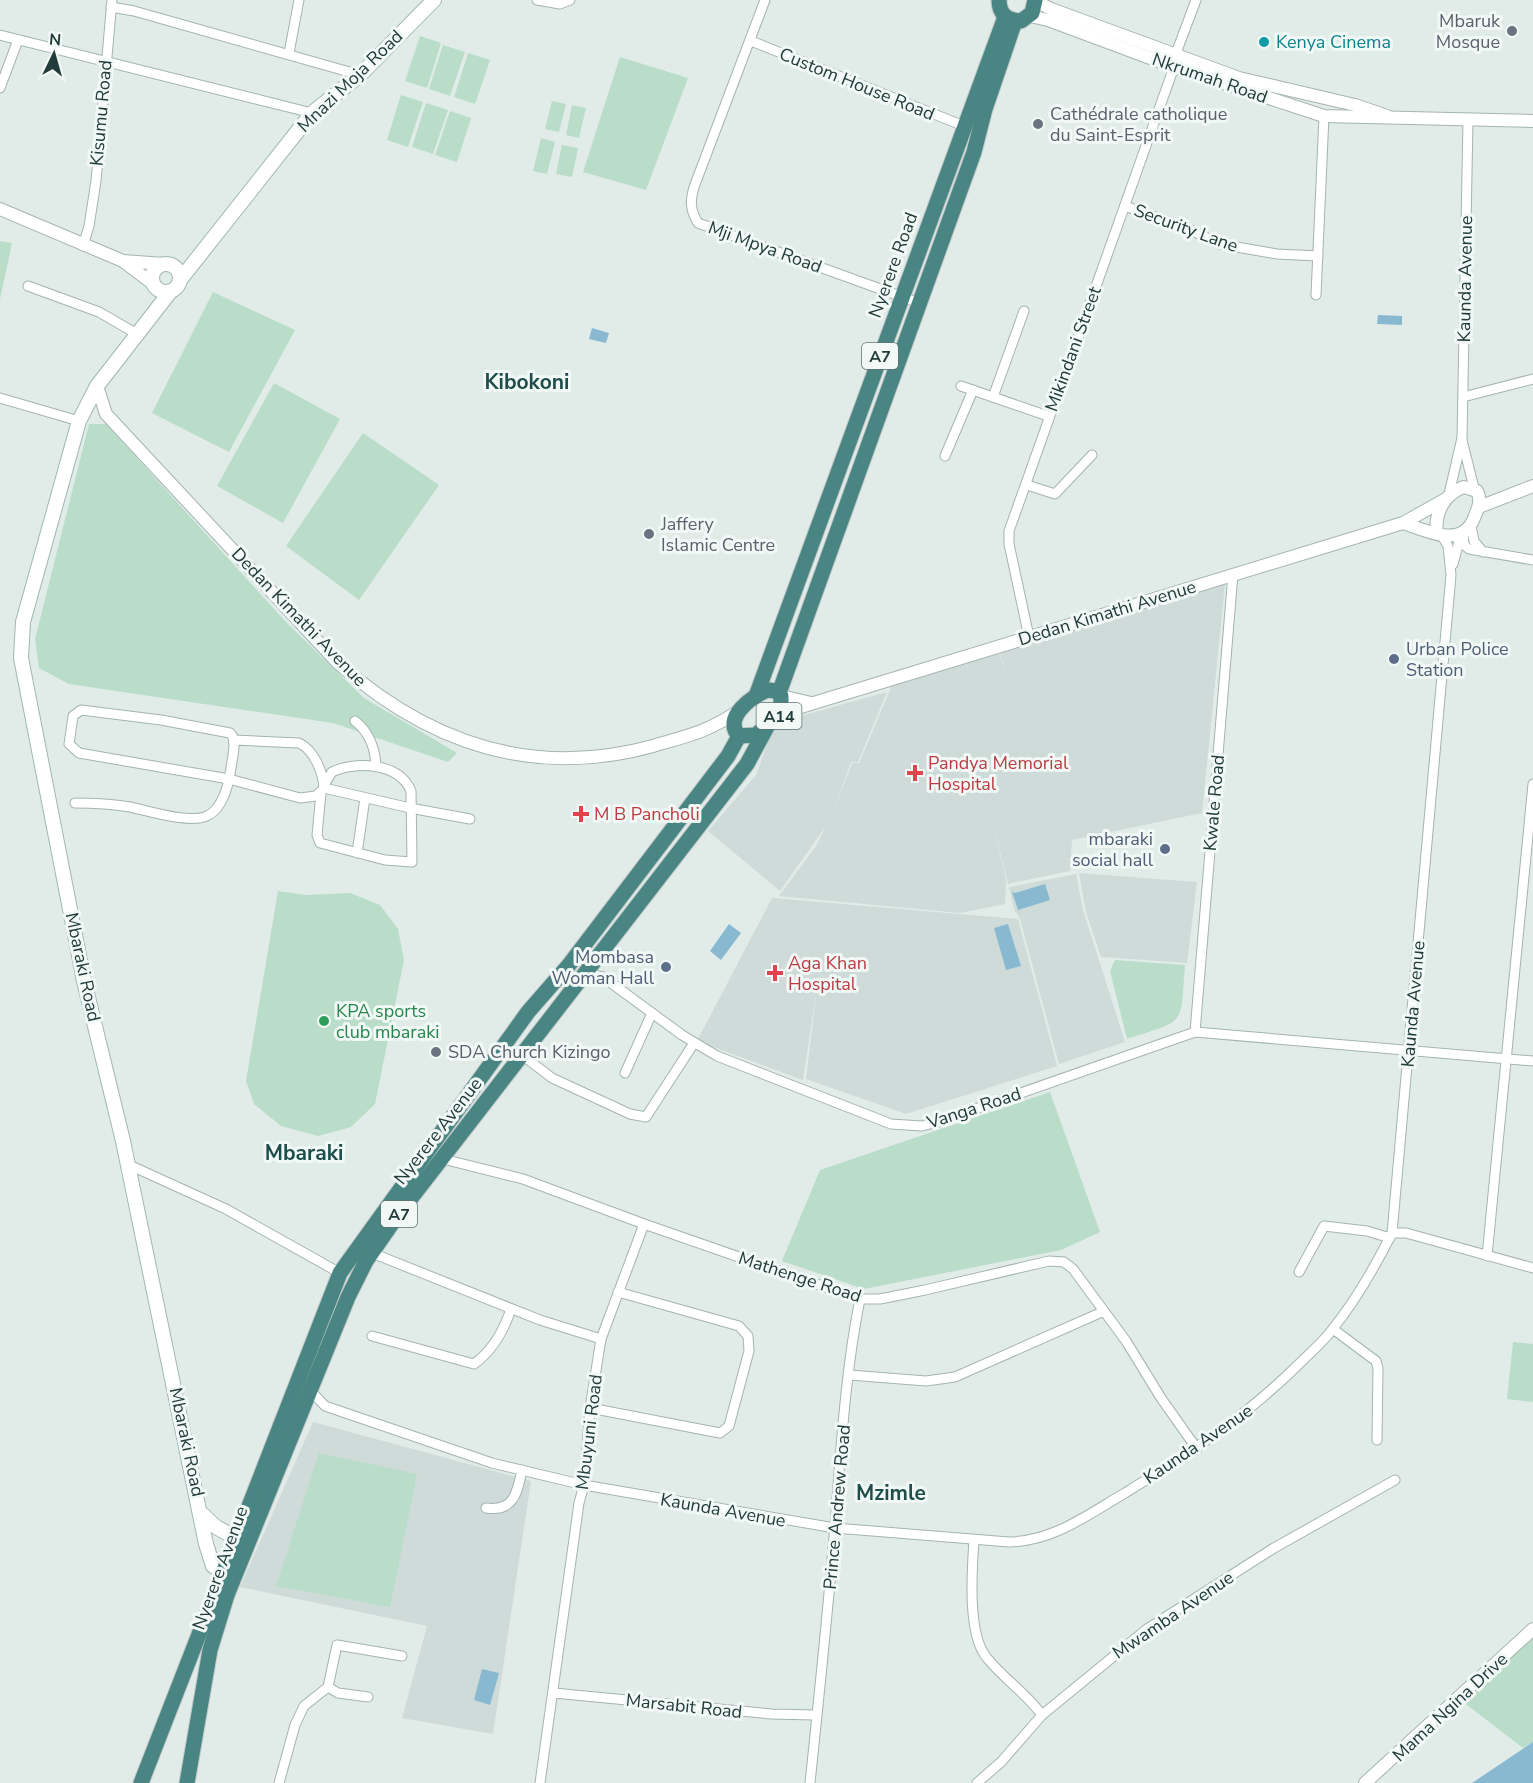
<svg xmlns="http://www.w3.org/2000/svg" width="1533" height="1783" viewBox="0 0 1533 1783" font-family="'Nunito Sans',sans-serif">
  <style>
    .built { fill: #cfdbd8 }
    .green { fill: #b9ddc9 }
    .water { fill: #88b9d1 }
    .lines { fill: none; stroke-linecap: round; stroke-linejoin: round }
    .minor-casing { stroke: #a4b4b1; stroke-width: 11 }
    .tertiary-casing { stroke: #a4b4b1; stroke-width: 14 }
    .secondary-casing { stroke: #9fb7b3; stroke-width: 16 }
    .trunk-casing { stroke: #c1c8c8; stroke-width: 17 }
    .minor { stroke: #fff; stroke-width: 9 }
    .tertiary { stroke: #fff; stroke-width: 12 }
    .secondary { stroke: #fff; stroke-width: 14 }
    .trunk { stroke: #498582; stroke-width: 15 }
    .worship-dot { fill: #6b7280; stroke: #f1f8f6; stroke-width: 2 }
    .culture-dot { fill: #0f9aa8; stroke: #f1f8f6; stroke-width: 2 }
    .service-dot { fill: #5c6f8a; stroke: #f1f8f6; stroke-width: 2 }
    .health-dot { fill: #e0444e; stroke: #f1f8f6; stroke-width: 2 }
    .leisure-dot { fill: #2e9e5b; stroke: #f1f8f6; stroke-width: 2 }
    .labels { text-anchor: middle; stroke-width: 6; stroke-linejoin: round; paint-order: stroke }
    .shield { fill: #f1f8f6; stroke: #5f7472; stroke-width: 1.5 }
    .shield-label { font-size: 16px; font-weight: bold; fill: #213c3a }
    .worship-label { font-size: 18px; fill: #5b616d; stroke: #f1f8f6; text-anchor: start }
    .culture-label { font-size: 18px; fill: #0d838f; stroke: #f1f8f6; text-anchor: start }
    .street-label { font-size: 18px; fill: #213c3a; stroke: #f1f8f6 }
    .service-label { font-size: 18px; fill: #4e5e75; stroke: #f1f8f6; text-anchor: end }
    .health-label { font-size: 18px; fill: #be3a42; stroke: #f1f8f6; text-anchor: start }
    .leisure-label { font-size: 18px; fill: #27864d; stroke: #f1f8f6; text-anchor: start }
    .quarter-label { font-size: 21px; font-weight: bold; fill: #1d4e4b; stroke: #f1f8f6 }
  </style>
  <rect width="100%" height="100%" fill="#e1ece9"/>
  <g class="built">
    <path d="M 1225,584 L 1202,813 L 1072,840 L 1070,871 L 1008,884 L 992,820 L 1006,880 L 1005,904 L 960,913 L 779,896 L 816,846 L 826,826 L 780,891 L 708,831 L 756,775 L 774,726 L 793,718 L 887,692 L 858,762 L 851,762 L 831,818 L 852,763 L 859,763 L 893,683 L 998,650 L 1008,678 L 999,650 Z"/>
    <path d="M 1079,873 L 1197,882 L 1187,963 L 1101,957 L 1086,912 Z"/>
    <path d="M 1076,874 L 1083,910 L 1125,1042 L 1059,1064 L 1020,919 L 1014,909 L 1009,887 Z"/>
    <path d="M 772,898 L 1018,919 L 1057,1066 L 906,1114 L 806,1079 L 817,987 L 803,1080 L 697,1041 Z"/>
    <path d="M 313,1422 L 531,1481 L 493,1734 L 402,1718 L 427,1626 L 240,1587 Z"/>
  </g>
  <g class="green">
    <path d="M 420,36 L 441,43 L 427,88 L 405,81 Z"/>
    <path d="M 443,45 L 465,52 L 450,96 L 429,89 Z"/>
    <path d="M 468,53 L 490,60 L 475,104 L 454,97 Z"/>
    <path d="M 620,57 L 688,78 L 646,190 L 583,172 Z"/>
    <path d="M 401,95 L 423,102 L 408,147 L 387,140 Z"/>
    <path d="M 552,101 L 566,104 L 559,132 L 545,129 Z"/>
    <path d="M 426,103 L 448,110 L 433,154 L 412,147 Z"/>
    <path d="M 572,105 L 586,108 L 579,138 L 566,135 Z"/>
    <path d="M 450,111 L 471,118 L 457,162 L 435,155 Z"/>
    <path d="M 541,138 L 555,142 L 547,174 L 533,171 Z"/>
    <path d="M 562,145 L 578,148 L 572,177 L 556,174 Z"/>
    <path d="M 0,241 L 12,243 L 0,299 Z"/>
    <path d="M 213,292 L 295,330 L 229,452 L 152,413 Z"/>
    <path d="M 274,383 L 340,419 L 283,523 L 217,486 Z"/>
    <path d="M 89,424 L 106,424 L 285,621 L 364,698 L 457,753 L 448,762 L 333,723 L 69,684 L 39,668 L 35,639 Z"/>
    <path d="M 363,433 L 439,485 L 359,600 L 286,546 Z"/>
    <path d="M 278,891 L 306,895 L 350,893 L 380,905 L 398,929 L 404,960 L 375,1104 L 351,1127 L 318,1136 L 281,1126 L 254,1104 L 246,1081 Z"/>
    <path d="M 1115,960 L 1185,965 C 1180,1028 1187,1019 1127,1039 L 1110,971 Z"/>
    <path d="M 1050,1092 L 1100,1232 L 1061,1250 L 864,1289 L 782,1261 L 820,1170 Z"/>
    <path d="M 1513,1342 L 1533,1344 L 1533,1402 L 1507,1399 Z"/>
    <path d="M 319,1453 L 417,1474 L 390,1607 L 276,1586 Z"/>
    <path d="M 1533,1637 L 1533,1742 L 1523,1748 L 1458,1698 Z"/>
  </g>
  <g class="water">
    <path d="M 1378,315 L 1402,316 L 1402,325 L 1377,324 Z"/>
    <path d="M 592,328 L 609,333 L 606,343 L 589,339 Z"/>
    <path d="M 1045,884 L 1050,900 L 1018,910 L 1012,892 L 1015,893 Z"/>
    <path d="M 729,924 L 741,933 L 721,960 L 710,951 Z"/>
    <path d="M 1008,924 L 1021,966 L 1006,970 L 994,928 Z"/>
    <path d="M 482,1669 L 499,1673 L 490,1705 L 474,1700 Z"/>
    <path d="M 1533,1742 L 1533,1783 L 1472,1783 Z"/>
  </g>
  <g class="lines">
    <defs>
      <g id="minor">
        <path d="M 537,0 L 560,4 L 570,0"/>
        <path d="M 765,0 L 694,187 C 690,201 690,210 698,223 L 919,303"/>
        <path d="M 111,7 L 134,11 L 360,75"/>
        <path d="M 0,35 L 312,113"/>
        <path d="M 751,41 L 964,126"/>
        <path d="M 289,53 L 299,0"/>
        <path d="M 1175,56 L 1196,0"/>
        <path d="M 0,88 L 18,40"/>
        <path d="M 1125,206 L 1191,230 L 1219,244 L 1277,254 L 1318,256"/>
        <path d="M 83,246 L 89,226 L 96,181 L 112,0"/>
        <path d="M 28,286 L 99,312 L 137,334"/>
        <path d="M 1316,295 L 1324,116"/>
        <path d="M 961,386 L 1048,416"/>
        <path d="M 993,397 L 1024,311"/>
        <path d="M 1463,397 L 1533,379"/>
        <path d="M 0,398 L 79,421"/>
        <path d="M 1462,440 L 1474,488"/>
        <path d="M 945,456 L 973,390"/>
        <path d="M 1027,485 L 1055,494 L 1092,455"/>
        <path d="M 1449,494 L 1462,438 L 1468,120"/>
        <path d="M 1471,526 L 1474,541 L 1483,552"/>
        <path d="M 1463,532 L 1464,545 L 1469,549 L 1533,560"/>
        <path d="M 1453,564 L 1461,534"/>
        <path d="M 1029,637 L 1009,544 L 1009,531 L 1174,67"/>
        <path d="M 355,721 C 370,733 375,748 376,766"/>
        <path d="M 324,788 L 410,808 L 470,819"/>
        <path d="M 321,793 L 317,835 L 320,843 L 385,860 L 412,862 L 411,791 C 399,762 355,761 332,772 L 324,785"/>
        <path d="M 75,803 C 94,803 112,804 130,807 C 149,811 189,824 207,816 C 223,809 229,783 231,768 C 232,758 238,740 230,733 L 161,720 L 81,710 L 73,716 L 69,744 L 79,753 L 229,779 L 300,798 L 316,796 L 324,788 C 323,772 314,750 299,743 L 234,740"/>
        <path d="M 357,853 L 365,798"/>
        <path d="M 583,973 L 603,977 L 682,1035 L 717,1056 L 891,1124 L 922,1126 L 938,1122 L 1195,1032 L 1533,1061"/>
        <path d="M 1195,1032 L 1233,574"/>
        <path d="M 522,1055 L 552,1078 L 630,1114 L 646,1117 L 694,1043"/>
        <path d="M 625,1073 L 652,1013"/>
        <path d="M 439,1158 L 523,1179 L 644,1224 L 860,1299 L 880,1299 L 925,1290 L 1049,1261 L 1064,1262 L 1073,1269 L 1126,1341 L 1161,1398 L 1197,1449"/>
        <path d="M 127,1164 L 226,1209 L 340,1273"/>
        <path d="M 1392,1233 L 1406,1233 L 1533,1268"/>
        <path d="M 367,1251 L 540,1320 L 601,1339 L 590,1408 L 584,1485 L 579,1503 L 540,1783"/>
        <path d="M 1487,1256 L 1533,784"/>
        <path d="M 1299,1272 L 1324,1226 L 1367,1231 L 1390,1238"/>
        <path d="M 1333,1329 L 1376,1361 L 1378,1368 L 1377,1440"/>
        <path d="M 372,1336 L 474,1364 C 492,1351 504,1330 511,1309"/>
        <path d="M 601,1339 L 644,1224"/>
        <path d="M 850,1375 L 926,1381 L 955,1377 L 1102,1312"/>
        <path d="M 309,1389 L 325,1406 L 492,1463 L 584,1485 L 835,1528 L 1009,1542 C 1054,1541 1087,1515 1125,1493 C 1188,1454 1247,1416 1300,1363 C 1311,1352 1323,1342 1332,1330 C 1356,1300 1375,1267 1392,1233 L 1451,575 L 1448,546 L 1442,536"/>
        <path d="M 590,1408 L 720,1433 L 729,1426 L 749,1351 L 748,1336 L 739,1326 L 618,1292"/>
        <path d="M 486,1508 C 514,1512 517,1493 522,1470"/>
        <path d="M 974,1540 C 972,1570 967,1635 987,1658 C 1004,1679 1026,1693 1042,1715"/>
        <path d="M 328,1687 L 338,1693 L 368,1697"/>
        <path d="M 554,1693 L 771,1714 L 815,1715"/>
        <path d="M 279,1783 L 295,1725 L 304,1706 L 328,1687 L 337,1645 L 402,1656"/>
        <path d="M 810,1783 C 819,1697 828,1611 835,1525 C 841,1450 845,1373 860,1299"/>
        <path d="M 977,1783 L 1001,1762 L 1042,1715 L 1147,1629 L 1274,1548 L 1395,1480"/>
      </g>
      <g id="tertiary">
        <path d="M 1035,1 L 1051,9 L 1239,78 L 1355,105 L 1387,116"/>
        <path d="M 1030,16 L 1048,20 L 1174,67 L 1324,116 L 1533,121"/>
        <path d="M 0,209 L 123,261 L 164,264"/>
        <path d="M 124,262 L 152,283"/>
        <path d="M 97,386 L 106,414 L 337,662 C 428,743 533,779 653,746 C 687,736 707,732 737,712"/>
        <path d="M 1479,507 L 1533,486"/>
        <path d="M 1403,523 C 1426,530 1462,550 1474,518 C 1478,508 1482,501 1477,491 L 1464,487 C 1445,493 1434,513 1437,533"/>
        <path d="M 781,696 L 811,703"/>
        <path d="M 781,713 L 1403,523 L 1444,500"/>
        <path d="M 1365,1783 L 1533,1629"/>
      </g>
      <g id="secondary">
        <circle cx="166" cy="278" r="14"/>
        <path d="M 180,280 L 312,113 L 360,75 L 434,0"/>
        <path d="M 170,292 L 97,386 L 79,421 L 23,622 L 21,658 L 84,981 L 123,1141 L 206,1544 L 213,1566 L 233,1576"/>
        <path d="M 202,1514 L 216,1527 L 245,1543"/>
      </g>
      <g id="trunk">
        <path d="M 999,0 C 999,14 1007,21 1021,21 L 1032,13 L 1035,0"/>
        <path d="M 768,690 L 776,691 L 781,696 L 781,713 L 756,735 L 739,736 C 722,718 752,696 768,690 Z"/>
        <path d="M 779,693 L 974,152 L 985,109 L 1015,21"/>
        <path d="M 756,696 L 1005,17"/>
        <path d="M 141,1783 L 340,1273 L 528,1012 L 569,965 L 728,756 L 739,736"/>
        <path d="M 187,1783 L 210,1650 L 227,1595 L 348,1297 L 366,1261 L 398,1215 L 747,764 L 767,727"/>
      </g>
    </defs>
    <use href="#minor" class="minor-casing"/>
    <use href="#tertiary" class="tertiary-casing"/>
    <use href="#secondary" class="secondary-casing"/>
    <use href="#trunk" class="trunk-casing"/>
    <use href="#minor" class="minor"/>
    <use href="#tertiary" class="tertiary"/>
    <use href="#secondary" class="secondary"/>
    <use href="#trunk" class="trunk"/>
  </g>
  <g class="worship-dot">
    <circle cx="1512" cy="31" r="6"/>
    <circle cx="1038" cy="124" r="6"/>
    <circle cx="649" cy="534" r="6"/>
    <circle cx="436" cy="1052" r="6"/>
  </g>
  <circle class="culture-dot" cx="1264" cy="42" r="6"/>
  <g class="service-dot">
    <circle cx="1394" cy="659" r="6"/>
    <circle cx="1165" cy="849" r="6"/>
    <circle cx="666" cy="967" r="6"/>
  </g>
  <g class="health-dot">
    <path d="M912 764h6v6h6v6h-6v6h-6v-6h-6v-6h6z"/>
    <path d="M578 805h6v6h6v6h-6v6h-6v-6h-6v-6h6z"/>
    <path d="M772 964h6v6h6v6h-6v6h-6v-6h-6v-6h6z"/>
  </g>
  <circle class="leisure-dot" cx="324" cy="1021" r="6"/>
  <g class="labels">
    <g class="shield">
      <rect x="862" y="343" width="36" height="26" rx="4.5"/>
      <rect x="756.5" y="703" width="45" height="26" rx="4.5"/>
      <rect x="381" y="1201" width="36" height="26" rx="4.5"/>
    </g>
    <g class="shield-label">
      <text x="880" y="362">A7</text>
      <text x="779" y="722">A14</text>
      <text x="399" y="1220">A7</text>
    </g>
    <g class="worship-label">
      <text x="1500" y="27" text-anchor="end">Mbaruk<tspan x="1500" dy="21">Mosque</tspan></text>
      <text x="1050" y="120">Cathédrale catholique<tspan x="1050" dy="21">du Saint-Esprit</tspan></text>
      <text x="661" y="530">Jaffery<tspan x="661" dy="21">Islamic Centre</tspan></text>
      <text x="448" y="1058">SDA Church Kizingo</text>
    </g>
    <g class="culture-label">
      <text x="1276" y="48">Kenya Cinema</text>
    </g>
    <g class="street-label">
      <text transform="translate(1210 78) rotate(19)" y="6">Nkrumah Road</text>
      <text transform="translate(350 81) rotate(-44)" y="6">Mnazi Moja Road</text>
      <text transform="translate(857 84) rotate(22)" y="6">Custom House Road</text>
      <text transform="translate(101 113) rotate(-85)" y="6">Kisumu Road</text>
      <text transform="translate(1186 228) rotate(20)" y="6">Security Lane</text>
      <text transform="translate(765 247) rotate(20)" y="6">Mji Mpya Road</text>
      <text transform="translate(893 265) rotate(-70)" y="6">Nyerere Road</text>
      <text transform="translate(1465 279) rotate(-89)" y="6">Kaunda Avenue</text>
      <text transform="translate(1073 349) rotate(-70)" y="6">Mikindani Street</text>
      <text transform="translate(1107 613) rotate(-17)" y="6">Dedan Kimathi Avenue</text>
      <text transform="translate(299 617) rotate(46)" y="6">Dedan Kimathi Avenue</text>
      <text transform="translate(1214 803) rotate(-85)" y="6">Kwale Road</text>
      <text transform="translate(83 967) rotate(78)" y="6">Mbaraki Road</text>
      <text transform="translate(1413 1004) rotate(-85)" y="6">Kaunda Avenue</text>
      <text transform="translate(974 1108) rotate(-18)" y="6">Vanga Road</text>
      <text transform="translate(438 1131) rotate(-52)" y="6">Nyerere Avenue</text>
      <text transform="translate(800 1277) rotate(18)" y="6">Mathenge Road</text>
      <text transform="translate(589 1432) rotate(-83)" y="6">Mbuyuni Road</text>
      <text transform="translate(187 1442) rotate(78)" y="6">Mbaraki Road</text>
      <text transform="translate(1198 1444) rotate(-34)" y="6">Kaunda Avenue</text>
      <text transform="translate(837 1507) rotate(-85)" y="6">Prince Andrew Road</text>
      <text transform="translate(723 1510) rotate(10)" y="6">Kaunda Avenue</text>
      <text transform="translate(220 1568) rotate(-70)" y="6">Nyerere Avenue</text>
      <text transform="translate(1173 1615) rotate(-34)" y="6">Mwamba Avenue</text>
      <text transform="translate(684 1706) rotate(6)" y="6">Marsabit Road</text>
      <text transform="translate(1450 1707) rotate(-43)" y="6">Mama Ngina Drive</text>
    </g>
    <g class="service-label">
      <text x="1406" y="655" text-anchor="start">Urban Police<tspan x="1406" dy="21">Station</tspan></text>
      <text x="1153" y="845">mbaraki<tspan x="1153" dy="21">social hall</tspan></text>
      <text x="654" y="963">Mombasa<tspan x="654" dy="21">Woman Hall</tspan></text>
    </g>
    <g class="health-label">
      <text x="928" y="769">Pandya Memorial<tspan x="928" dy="21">Hospital</tspan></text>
      <text x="594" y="820">M B Pancholi</text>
      <text x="788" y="969">Aga Khan<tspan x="788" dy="21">Hospital</tspan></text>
    </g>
    <g class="leisure-label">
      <text x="336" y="1017">KPA sports<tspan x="336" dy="21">club mbaraki</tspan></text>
    </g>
    <g class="quarter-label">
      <text x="527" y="389">Kibokoni</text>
      <text x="304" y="1160">Mbaraki</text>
      <text x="891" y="1500">Mzimle</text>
    </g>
  </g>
  <g transform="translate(54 54) rotate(5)" stroke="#f1f8f6" stroke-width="4.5" paint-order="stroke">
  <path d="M0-4.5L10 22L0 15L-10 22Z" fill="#213c3a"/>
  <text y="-9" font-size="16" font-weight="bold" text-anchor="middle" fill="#213c3a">N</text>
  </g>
</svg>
